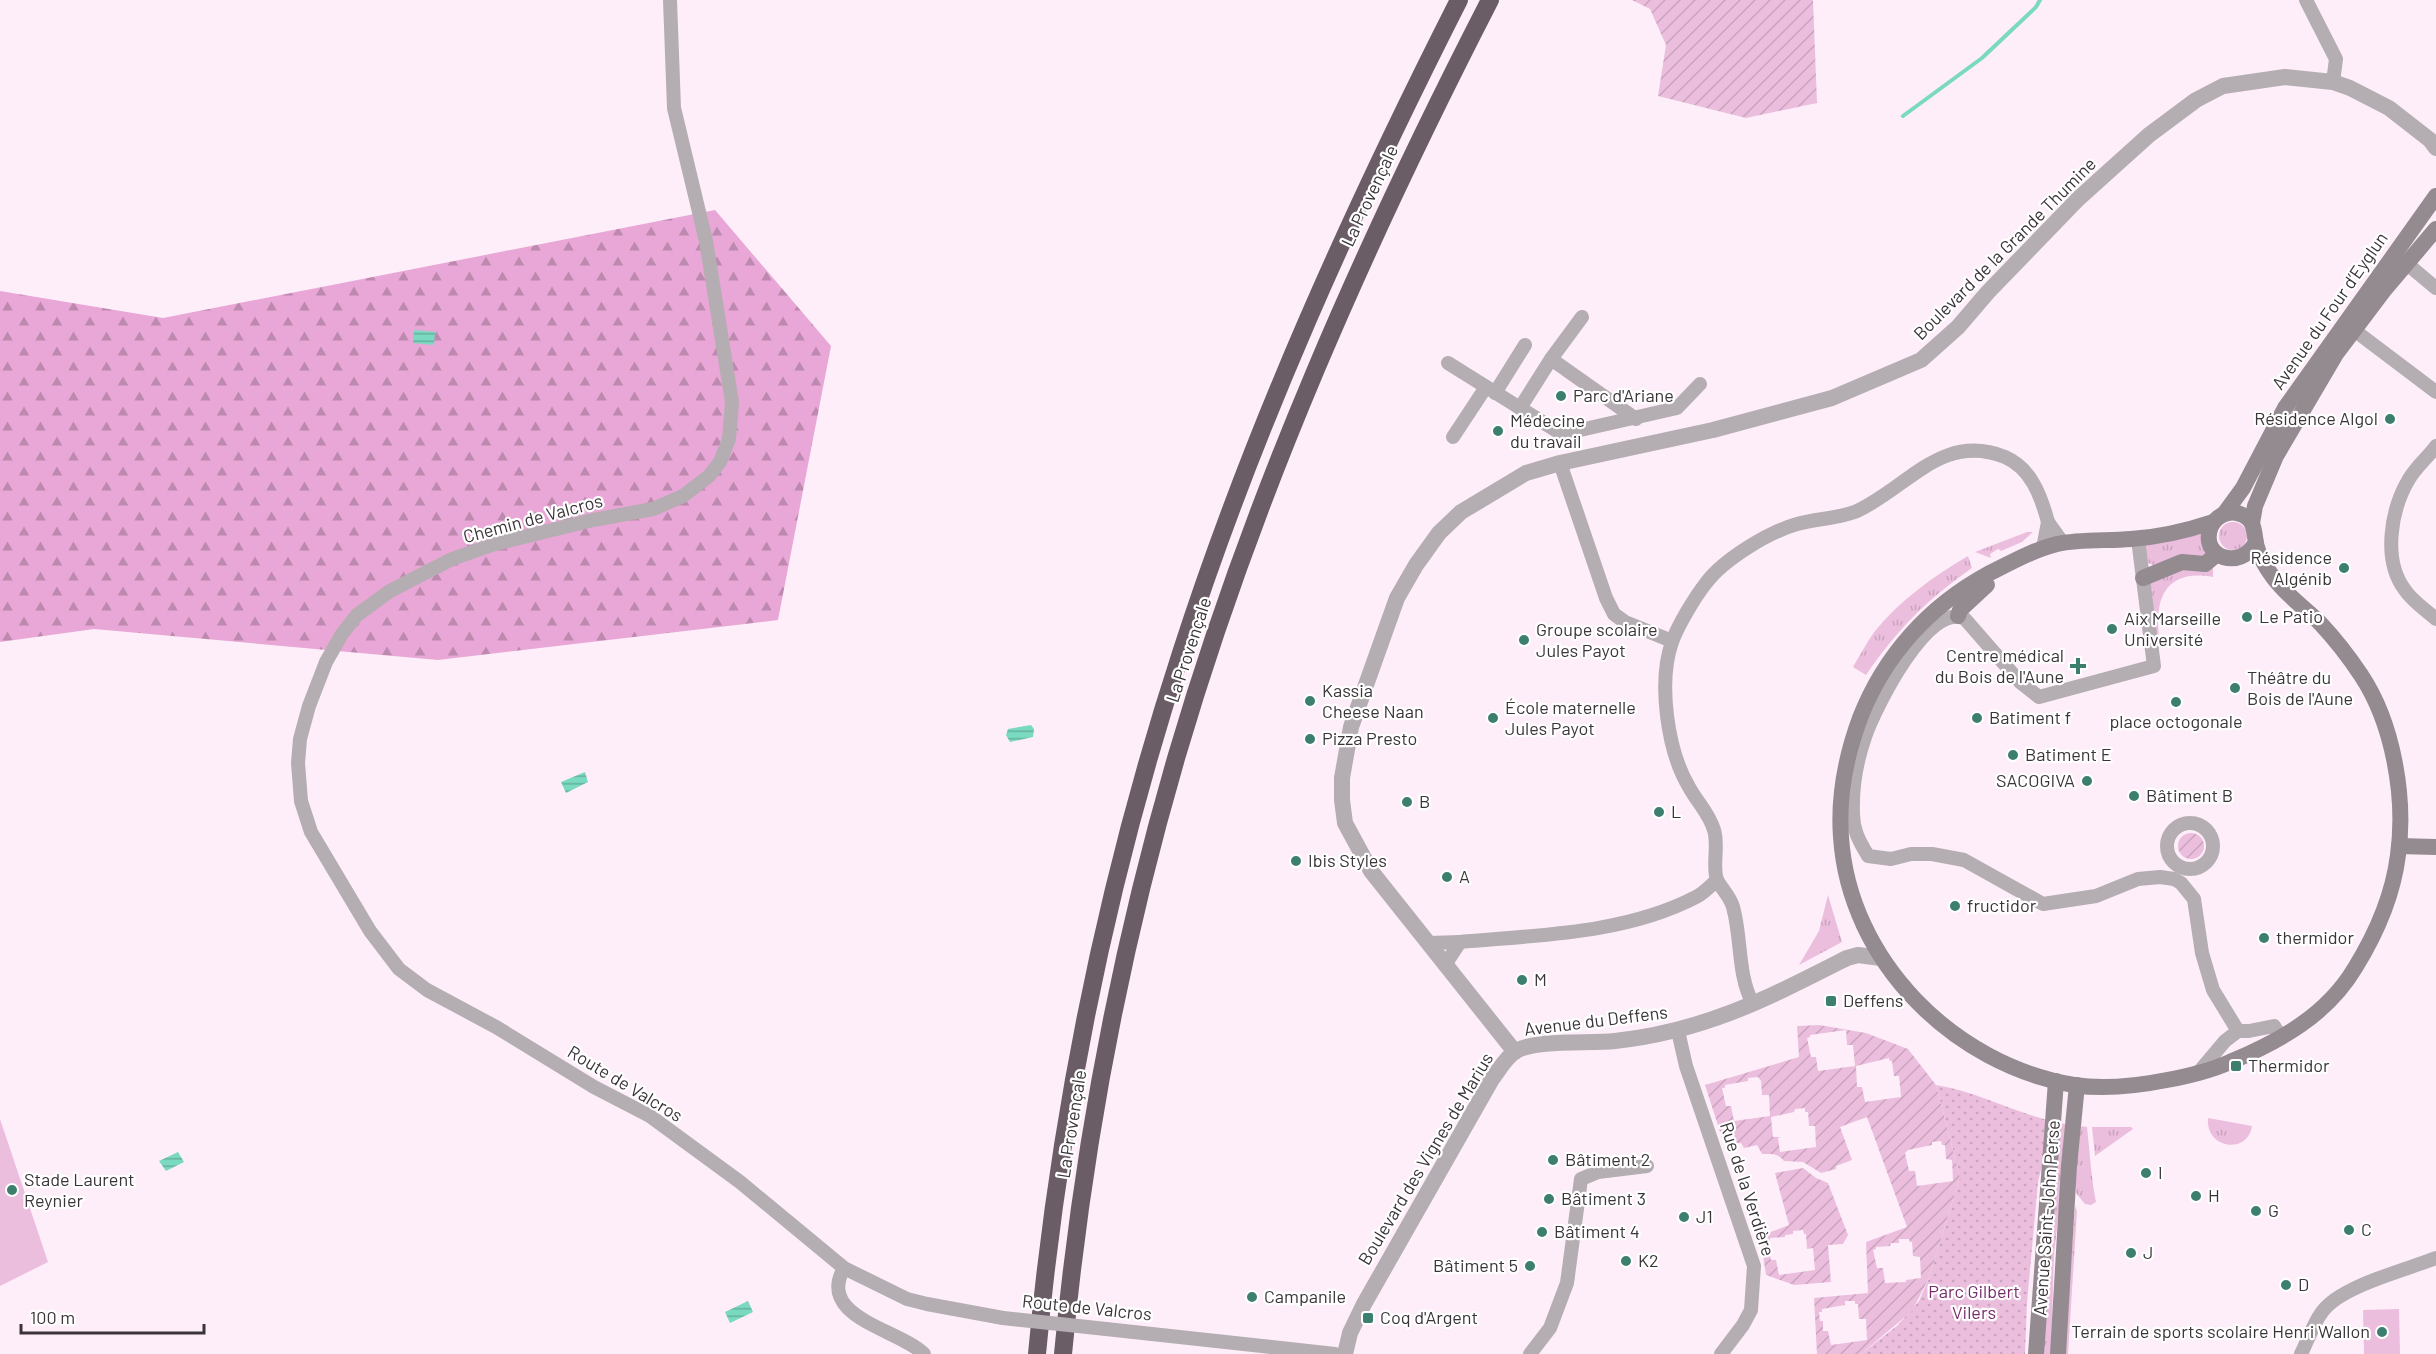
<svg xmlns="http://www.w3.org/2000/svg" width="2436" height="1354" viewBox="0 0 2436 1354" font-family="Barlow,sans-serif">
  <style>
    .grass { fill: url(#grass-tufts) }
    .forest { fill: url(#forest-firs) }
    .park { fill: url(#park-dots) }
    .garden { fill: url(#garden-furrows); fill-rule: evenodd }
    .pitch { fill: #ebbedd }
    .water { fill: url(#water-rules) }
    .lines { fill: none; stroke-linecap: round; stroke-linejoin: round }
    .stream { stroke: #7ad9c1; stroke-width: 4 }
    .minor { stroke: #b4adb1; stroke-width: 14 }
    .tertiary { stroke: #b4adb1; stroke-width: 16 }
    .secondary { stroke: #948b91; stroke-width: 16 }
    .motorway { stroke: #6a5d66; stroke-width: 18 }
    .minor-bridge { stroke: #b4adb1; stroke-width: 14 }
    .poi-dot { fill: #3d7f6e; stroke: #fff; stroke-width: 2 }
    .labels { text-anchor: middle; stroke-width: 4.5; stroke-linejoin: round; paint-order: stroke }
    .street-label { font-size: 18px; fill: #3b3539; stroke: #fff }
    .poi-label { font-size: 18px; fill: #3b3539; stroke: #fff; text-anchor: start }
    .park-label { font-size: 18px; fill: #772c67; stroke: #fff }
  </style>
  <defs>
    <pattern id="grass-tufts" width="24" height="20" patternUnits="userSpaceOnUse" patternTransform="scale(1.5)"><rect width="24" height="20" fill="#ebbedd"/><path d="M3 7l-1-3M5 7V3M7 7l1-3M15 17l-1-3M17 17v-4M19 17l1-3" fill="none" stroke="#caa4be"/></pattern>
    <pattern id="forest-firs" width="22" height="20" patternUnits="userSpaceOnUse" patternTransform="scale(1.5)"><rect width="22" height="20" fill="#e8a7d6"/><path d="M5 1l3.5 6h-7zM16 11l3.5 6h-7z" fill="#bd89af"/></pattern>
    <pattern id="park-dots" width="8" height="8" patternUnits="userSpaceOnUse" patternTransform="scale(1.5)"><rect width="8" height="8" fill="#ebbedd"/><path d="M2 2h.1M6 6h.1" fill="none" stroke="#caa4be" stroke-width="1.8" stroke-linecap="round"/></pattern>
    <pattern id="garden-furrows" width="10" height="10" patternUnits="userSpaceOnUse" patternTransform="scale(1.5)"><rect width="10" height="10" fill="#ebbedd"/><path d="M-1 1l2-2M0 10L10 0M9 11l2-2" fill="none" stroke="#caa4be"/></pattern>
    <pattern id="water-rules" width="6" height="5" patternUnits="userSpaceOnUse" patternTransform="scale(1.5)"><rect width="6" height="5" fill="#7ad9c1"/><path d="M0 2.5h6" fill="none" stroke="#65b19e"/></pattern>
  </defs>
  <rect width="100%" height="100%" fill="#feeef9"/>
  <g class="grass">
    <circle cx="2233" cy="536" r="14"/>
    <path d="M 2027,532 L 2033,532 L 2022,542 L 2001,551 L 1998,549 L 1990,554 L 1991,558 L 1975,552 Z"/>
    <path d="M 2202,534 L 2209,557 L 2156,566 L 2148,563 L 2143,545 Z"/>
    <path d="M 1968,556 L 1972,568 C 1925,601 1898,629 1866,675 L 1853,667 C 1860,655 1867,642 1875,631 C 1900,600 1934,576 1968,556 Z"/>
    <path d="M 2213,568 L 2213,577 C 2169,569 2154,595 2159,635 L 2155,632 L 2147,583 L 2182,569 Z"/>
    <path d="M 1828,895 L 1842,942 L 1799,965 L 1819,931 Z"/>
    <path d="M 2208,1118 L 2252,1126 C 2248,1155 2205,1149 2208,1118 Z"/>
    <path d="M 2057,1122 L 2068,1125 L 2054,1255 L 2051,1354 L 2040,1354 Z"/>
    <path d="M 2078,1126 L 2087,1127 C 2090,1153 2091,1177 2096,1202 L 2091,1205 L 2085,1204 L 2076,1193 L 2075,1160 Z"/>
    <path d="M 2092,1127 L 2131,1127 L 2133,1129 L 2095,1156 Z"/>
    <path d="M 2075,1206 L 2077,1211 L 2068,1354 L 2064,1354 Z"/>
  </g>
  <path class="forest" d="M 715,210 L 831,346 L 778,620 L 438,660 L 94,629 L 0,642 L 0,291 L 163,318 Z"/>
  <path class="park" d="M 1936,1085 C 1975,1091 2009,1110 2047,1120 L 2045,1153 L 2038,1182 L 2027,1303 L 2025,1354 L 1861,1354 L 1898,1325 L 1919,1301 L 1929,1278 L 1960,1177 Z"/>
  <g class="garden">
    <path d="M 1632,0 L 1813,0 L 1817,103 L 1746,118 L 1658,96 L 1666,45 L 1650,9 Z"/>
    <circle cx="2191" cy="846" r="13"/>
    <path d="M 1819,1025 L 1866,1033 L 1908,1049 L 1936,1085 L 1960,1177 L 1929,1278 L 1912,1311 L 1861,1354 L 1817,1354 L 1814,1298 L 1868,1293 L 1866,1242 L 1907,1227 L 1867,1117 L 1840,1127 L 1852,1160 L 1836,1166 L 1836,1169 L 1821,1173 L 1803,1162 L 1784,1161 C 1777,1153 1773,1154 1762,1154 L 1757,1145 L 1744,1148 L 1741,1143 L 1724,1144 L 1705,1085 L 1799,1057 L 1797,1026 ZM 1846,1030 L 1847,1045 L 1853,1045 L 1855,1066 L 1818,1071 L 1816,1057 L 1811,1057 L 1807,1038 L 1810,1037 L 1810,1035 ZM 1889,1058 L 1890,1061 L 1892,1061 L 1894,1076 L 1899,1076 L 1901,1097 L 1865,1102 L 1862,1087 L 1857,1087 L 1856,1066 ZM 1758,1077 L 1761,1081 L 1762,1095 L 1769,1095 L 1770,1116 L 1734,1121 L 1731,1106 L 1726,1106 L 1722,1088 L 1725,1088 L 1725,1085 L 1748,1081 L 1748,1078 ZM 1805,1108 L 1805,1112 L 1808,1112 L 1809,1126 L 1815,1126 L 1816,1147 L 1780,1152 L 1778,1138 L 1781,1137 L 1773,1137 L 1771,1117 L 1794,1112 L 1795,1109 ZM 1941,1141 L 1942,1145 L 1945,1145 L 1946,1159 L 1952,1160 L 1953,1181 L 1917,1186 L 1915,1171 L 1909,1171 L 1905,1153 L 1908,1150 L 1932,1145 L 1932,1142 ZM 1899,1239 L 1909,1239 L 1910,1242 L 1912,1242 L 1913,1256 L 1920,1257 L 1921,1278 L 1906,1280 L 1906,1282 L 1885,1283 L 1883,1268 L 1877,1268 L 1873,1250 L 1876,1249 L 1876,1247 L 1890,1246 L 1891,1243 L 1899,1243 ZM 1845,1301 L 1855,1301 L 1855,1304 L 1858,1304 L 1859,1319 L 1866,1319 L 1867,1340 L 1831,1345 L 1828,1331 L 1823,1331 L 1823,1321 L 1820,1321 L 1819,1312 L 1822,1312 L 1822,1309 L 1845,1305 Z"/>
    <path d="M 1803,1168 L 1816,1178 L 1828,1183 L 1848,1235 L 1843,1244 L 1828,1245 L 1831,1282 L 1794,1285 L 1766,1275 L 1760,1236 L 1789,1225 L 1775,1173 ZM 1803,1230 L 1804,1234 L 1806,1234 L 1807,1249 L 1813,1248 L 1815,1270 L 1779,1275 L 1776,1260 L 1771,1260 L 1767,1242 L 1770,1241 L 1770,1238 L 1785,1237 L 1785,1235 L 1793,1234 L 1793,1231 Z"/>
  </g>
  <g class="pitch">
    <path d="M 0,1119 L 48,1262 L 0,1286 Z"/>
    <path d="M 2399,1309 L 2400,1354 L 2364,1354 L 2363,1310 Z"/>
  </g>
  <g class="water">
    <path d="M 414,330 L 435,332 L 434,345 L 413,343 Z"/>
    <path d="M 1031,725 L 1034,729 L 1033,737 L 1010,742 L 1006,735 L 1008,729 Z"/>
    <path d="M 585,772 L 588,782 L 566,793 L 561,782 Z"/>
    <path d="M 178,1152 L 184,1162 L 166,1171 L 159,1161 Z"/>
    <path d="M 748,1301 L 753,1312 L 730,1323 L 725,1312 Z"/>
  </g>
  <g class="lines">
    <path class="stream" d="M 1903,116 L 1982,58 L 2036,7 L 2040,0"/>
    <g class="minor">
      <path d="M 670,0 L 674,108 L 706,241 L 732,402 L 729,439 L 720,462 L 709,476 L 683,496 L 653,509 L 593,520 L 495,544 L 452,559 L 390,591 L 357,615 L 342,634 L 326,662 L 309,706 L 300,739 L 298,763 L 301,801 L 311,832 L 370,931 L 399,969 L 427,990 L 496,1027 L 594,1087 L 650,1116 L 740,1182 L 844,1268 L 907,1299 L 927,1304 L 1003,1318"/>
      <path d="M 2306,0 L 2336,59 L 2333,82"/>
      <path d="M 2406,263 L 2436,288"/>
      <path d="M 2354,330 L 2436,392"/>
      <path d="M 1551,359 L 1582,317"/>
      <path d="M 1448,363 L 1557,431 L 1567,433 L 1677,408 L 1700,384"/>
      <path d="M 1495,393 L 1525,345"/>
      <path d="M 1520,408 L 1551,359 L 1636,419"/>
      <path d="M 1453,437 L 1486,387"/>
      <path d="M 2436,446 C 2428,457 2416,467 2409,479 C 2391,509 2382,560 2405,590 C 2412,601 2426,610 2436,619"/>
      <path d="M 1560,463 L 1606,598 L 1614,614 L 1625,622 L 1672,641"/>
      <path d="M 2138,539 L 2154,666 L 2039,697 L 2020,682 L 1965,619 C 1929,599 1874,710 1865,737 C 1857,760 1852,789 1853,814 C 1853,831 1860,842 1868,856 L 1891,859 L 1911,854 L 1932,854 L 1964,860 L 2043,904 L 2096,896 L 2138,879 L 2160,877 L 2174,879 L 2181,883 L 2194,899 L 2202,953 L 2213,990 L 2238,1031"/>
      <path d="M 2043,548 L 2048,522 L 2063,543"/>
      <circle cx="2190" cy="846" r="23"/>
      <path d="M 1460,942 C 1538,935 1625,934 1696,897 C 1704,893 1711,885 1717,880"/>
      <path d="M 1429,943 L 1460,942 L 1445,965"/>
      <path d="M 1753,1004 C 1737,974 1742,939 1733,907 C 1730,896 1721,888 1717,880 C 1712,865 1719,845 1714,830 C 1709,813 1697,802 1689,787 C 1667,750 1658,682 1672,642 C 1678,625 1695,597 1706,583 C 1724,559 1769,532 1797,524 C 1817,518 1841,519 1859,510 C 1909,486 1943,432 2005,457 C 2031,468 2041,496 2048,522"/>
      <path d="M 1678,1031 L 1686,1066 L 1754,1266 L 1751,1310 L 1743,1325 L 1721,1354"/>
      <path d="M 2198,1073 L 2225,1041 L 2238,1031 L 2249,1031 L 2274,1026 L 2281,1037"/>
      <path d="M 844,1268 C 816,1318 899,1329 924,1354"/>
      <path d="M 1106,1329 L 1335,1354"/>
      <path d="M 1530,1354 L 1550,1328 L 1567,1283 L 1581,1179 L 1598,1172 L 1647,1166"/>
      <path d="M 2301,1354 C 2308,1340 2313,1324 2322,1312 C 2340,1286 2406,1270 2436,1258"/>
    </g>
    <g class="tertiary">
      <path d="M 1515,1052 L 1371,871 L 1345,823 L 1342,800 L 1342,778 L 1351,727 L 1397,598 L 1416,565 L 1439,533 L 1461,512 L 1526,473 L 1560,463 L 1713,430 L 1832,398 L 1921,360 L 1958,327 L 1988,292 L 2078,199 L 2149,135 L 2196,100 L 2223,86 L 2285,77 L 2333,82 L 2350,88 L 2389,108 L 2430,140 L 2436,148"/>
      <path d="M 1345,1354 L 1350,1333 L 1364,1304 L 1492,1079 C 1499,1070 1506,1057 1516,1051 C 1537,1039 1589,1044 1615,1041 C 1706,1031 1768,998 1847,958 L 1858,955 L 1881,958"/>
    </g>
    <g class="secondary">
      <path d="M 2224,514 L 2243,488 L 2285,408 L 2436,196"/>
      <path d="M 2213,522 C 2186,531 2160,537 2131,539 C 2107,541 2080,539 2057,544 C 2033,550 2010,563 1988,574 C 1929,606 1884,656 1860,718 C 1846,756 1838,797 1841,837 C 1849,961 1954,1065 2074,1085 C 2106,1090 2137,1086 2167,1080 C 2189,1076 2210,1071 2230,1062 C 2280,1041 2327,1015 2355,968 C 2376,934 2393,895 2398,855 C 2406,797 2393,723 2361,675 C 2349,657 2335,639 2320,623 C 2305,608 2286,595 2273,577 C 2266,568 2259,555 2256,544 C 2254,531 2255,519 2240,514 C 2228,509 2214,517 2210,529 C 2201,558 2241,571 2256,542"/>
      <path d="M 2252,523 L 2255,506 L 2276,456 L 2336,354 L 2385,289 L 2436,229"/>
      <path d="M 2143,578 L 2182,562 L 2205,564 L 2217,554"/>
      <path d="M 1958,616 L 1960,610 L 1987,585"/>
      <path d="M 2399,846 L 2436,847"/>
      <path d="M 2036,1354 L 2056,1081"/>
      <path d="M 2058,1354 L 2069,1166 L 2077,1085"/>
    </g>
    <g class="motorway">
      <path d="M 1037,1354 C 1059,1116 1107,880 1181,653 C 1254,427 1352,211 1459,0"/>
      <path d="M 1063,1354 C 1082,1152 1120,950 1177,755 C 1254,493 1365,243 1490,0"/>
    </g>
    <path class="minor-bridge" d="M 1003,1318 L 1106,1329"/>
  </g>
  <g class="poi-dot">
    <circle cx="1561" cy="396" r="6"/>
    <circle cx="2390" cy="419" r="6"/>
    <circle cx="1498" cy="431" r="6"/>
    <circle cx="2344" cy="568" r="6"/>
    <circle cx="2247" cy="617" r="6"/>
    <circle cx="2112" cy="629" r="6"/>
    <circle cx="1524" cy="640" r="6"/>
    <path d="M2075 657h6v6h6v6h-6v6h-6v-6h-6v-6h6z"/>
    <circle cx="2235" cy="688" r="6"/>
    <circle cx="1310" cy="701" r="6"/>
    <circle cx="2176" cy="702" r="6"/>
    <circle cx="1493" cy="718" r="6"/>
    <circle cx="1977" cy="718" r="6"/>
    <circle cx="1310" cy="739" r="6"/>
    <circle cx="2013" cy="755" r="6"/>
    <circle cx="2087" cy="781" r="6"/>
    <circle cx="2134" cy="796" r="6"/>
    <circle cx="1407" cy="802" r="6"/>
    <circle cx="1659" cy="812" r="6"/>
    <circle cx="1296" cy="861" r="6"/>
    <circle cx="1447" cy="877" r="6"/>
    <circle cx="1955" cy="906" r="6"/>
    <circle cx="2264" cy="938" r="6"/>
    <circle cx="1522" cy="980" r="6"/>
    <rect x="1825" y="995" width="12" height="12" rx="3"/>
    <rect x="2230" y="1060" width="12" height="12" rx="3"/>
    <circle cx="1553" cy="1160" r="6"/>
    <circle cx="2146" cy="1173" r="6"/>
    <circle cx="12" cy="1190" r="6"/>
    <circle cx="2196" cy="1196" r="6"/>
    <circle cx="1549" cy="1199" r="6"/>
    <circle cx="2256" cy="1211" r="6"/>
    <circle cx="1684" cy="1217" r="6"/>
    <circle cx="2349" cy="1230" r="6"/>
    <circle cx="1542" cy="1232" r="6"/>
    <circle cx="2131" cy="1253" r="6"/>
    <circle cx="1626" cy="1261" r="6"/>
    <circle cx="1530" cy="1266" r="6"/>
    <circle cx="2286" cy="1285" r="6"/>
    <circle cx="1252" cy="1297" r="6"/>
    <rect x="1362" y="1312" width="12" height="12" rx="3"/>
    <circle cx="2382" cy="1332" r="6"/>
  </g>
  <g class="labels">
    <g class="street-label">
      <text transform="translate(1370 196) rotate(-65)" y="6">La Provençale</text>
      <text transform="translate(2005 249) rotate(-45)" y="6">Boulevard de la Grande Thumine</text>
      <text transform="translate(2330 311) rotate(-55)" y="6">Avenue du Four d’Eyglun</text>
      <text transform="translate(533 519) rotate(-15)" y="6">Chemin de Valcros</text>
      <text transform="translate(1189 650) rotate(-72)" y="6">La Provençale</text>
      <text transform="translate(1596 1021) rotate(-7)" y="6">Avenue du Deffens</text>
      <text transform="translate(625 1084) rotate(31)" y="6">Route de Valcros</text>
      <text transform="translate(1072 1124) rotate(-81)" y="6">La Provençale</text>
      <text transform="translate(1426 1159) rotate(-59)" y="6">Boulevard des Vignes de Marius</text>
      <text transform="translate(1747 1189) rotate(72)" y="6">Rue de la Verdière</text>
      <text transform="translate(2047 1218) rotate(-86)" y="6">Avenue Saint-John Perse</text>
      <text transform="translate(1087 1308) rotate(6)" y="6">Route de Valcros</text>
    </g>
    <g class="poi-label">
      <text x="1573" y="402">Parc d'Ariane</text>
      <text x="2378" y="425" text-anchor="end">Résidence Algol</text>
      <text x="1510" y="427">Médecine<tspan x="1510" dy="21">du travail</tspan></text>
      <text x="2332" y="564" text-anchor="end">Résidence<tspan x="2332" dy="21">Algénib</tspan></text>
      <text x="2259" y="623">Le Patio</text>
      <text x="2124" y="625">Aix Marseille<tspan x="2124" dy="21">Université</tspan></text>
      <text x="1536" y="636">Groupe scolaire<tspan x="1536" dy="21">Jules Payot</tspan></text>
      <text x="2064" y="662" text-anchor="end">Centre médical<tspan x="2064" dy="21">du Bois de l'Aune</tspan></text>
      <text x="2247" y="684">Théâtre du<tspan x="2247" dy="21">Bois de l'Aune</tspan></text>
      <text x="1322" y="697">Kassia<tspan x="1322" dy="21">Cheese Naan</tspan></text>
      <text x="1505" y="714">École maternelle<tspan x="1505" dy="21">Jules Payot</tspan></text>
      <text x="1989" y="724">Batiment f</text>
      <text x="2176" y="728" text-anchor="middle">place octogonale</text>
      <text x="1322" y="745">Pizza Presto</text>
      <text x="2025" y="761">Batiment E</text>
      <text x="2075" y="787" text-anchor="end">SACOGIVA</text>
      <text x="2146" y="802">Bâtiment B</text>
      <text x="1419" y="808">B</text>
      <text x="1671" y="818">L</text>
      <text x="1308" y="867">Ibis Styles</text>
      <text x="1459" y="883">A</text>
      <text x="1967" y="912">fructidor</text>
      <text x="2276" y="944">thermidor</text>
      <text x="1534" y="986">M</text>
      <text x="1843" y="1007">Deffens</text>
      <text x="2248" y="1072">Thermidor</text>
      <text x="1565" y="1166">Bâtiment 2</text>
      <text x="2158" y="1179">I</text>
      <text x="24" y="1186">Stade Laurent<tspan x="24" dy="21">Reynier</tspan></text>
      <text x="2208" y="1202">H</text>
      <text x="1561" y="1205">Bâtiment 3</text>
      <text x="2268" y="1217">G</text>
      <text x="1696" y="1223">J1</text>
      <text x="2361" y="1236">C</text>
      <text x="1554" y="1238">Bâtiment 4</text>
      <text x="2143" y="1259">J</text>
      <text x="1638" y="1267">K2</text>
      <text x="1518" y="1272" text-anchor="end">Bâtiment 5</text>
      <text x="2298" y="1291">D</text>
      <text x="1264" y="1303">Campanile</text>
      <text x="1380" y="1324">Coq d'Argent</text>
      <text x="2370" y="1338" text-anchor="end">Terrain de sports scolaire Henri Wallon</text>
    </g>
    <g class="park-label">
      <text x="1974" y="1298">Parc Gilbert<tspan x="1974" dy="21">Vilers</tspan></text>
    </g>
  </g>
  <path d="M21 1324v9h183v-9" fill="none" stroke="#3b3539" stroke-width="3"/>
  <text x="30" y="1324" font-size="18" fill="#3b3539" stroke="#ffffff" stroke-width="4.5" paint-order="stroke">100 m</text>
</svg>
